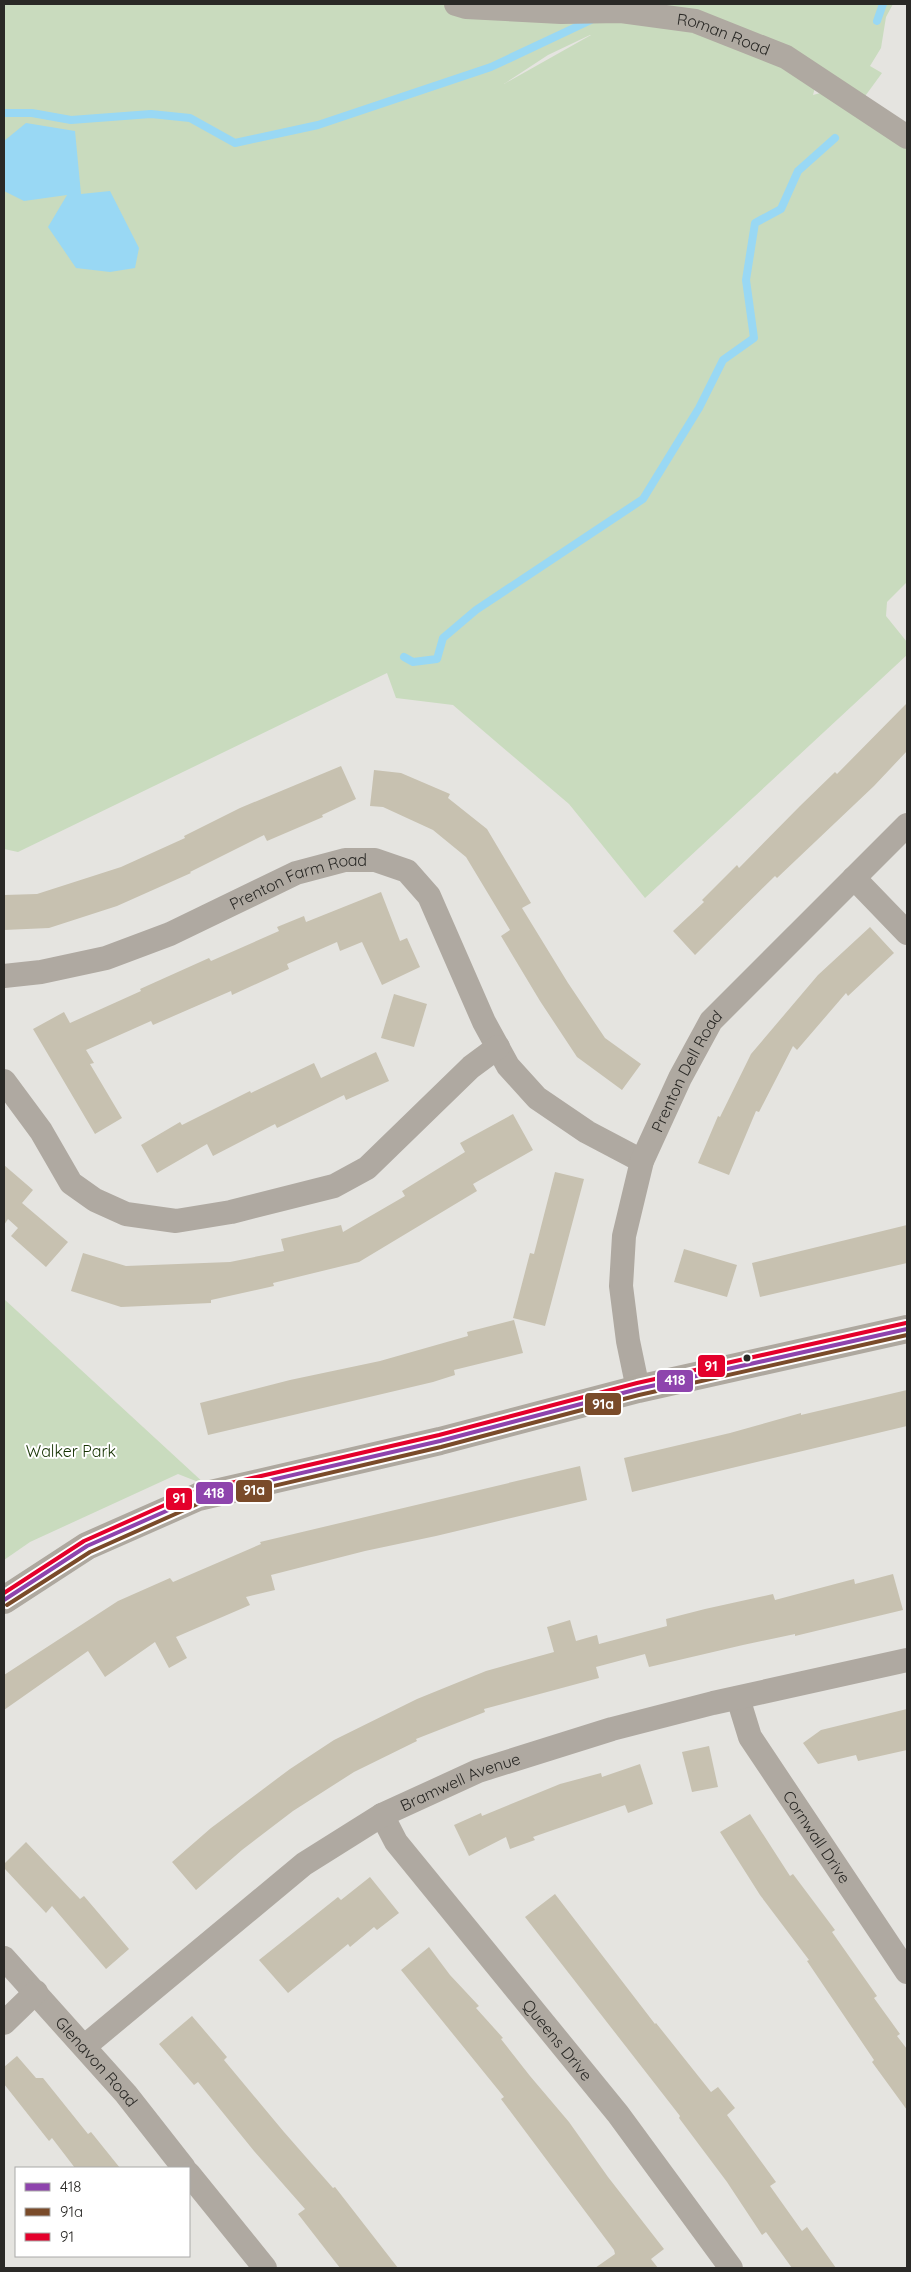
<svg xmlns="http://www.w3.org/2000/svg" width="911" height="2272" viewBox="0 0 911 2272" font-family="Quicksand,sans-serif">
  <style>
    .green { fill: #c9dbbe; fill-rule: evenodd }
    .water { fill: #99d8f4 }
    .lines { fill: none; stroke-linecap: round; stroke-linejoin: round }
    .stream { stroke: #99d8f4; stroke-width: 8 }
    .building { fill: #c7c1b0 }
    .street { stroke: #afa9a1; stroke-width: 24 }
    .secondary { stroke: #aea89f; stroke-width: 28 }
    .bus-1-casing { stroke: #fff; stroke-width: 8 }
    .bus-2-casing { stroke: #fff; stroke-width: 8 }
    .bus-3-casing { stroke: #fff; stroke-width: 8 }
    .bus-1 { stroke: #8e44ad; stroke-width: 4 }
    .bus-2 { stroke: #7a4b2a; stroke-width: 4 }
    .bus-3 { stroke: #e4002b; stroke-width: 4 }
    .bus-dot { fill: #2a2926; stroke: #fff; stroke-width: 2 }
    .labels { text-anchor: middle; stroke-width: 4; stroke-linejoin: round; paint-order: stroke }
    .street-label { font-size: 16px; fill: #2a2926; stroke: #fff }
    .park-label { font-size: 16px; fill: #153202; stroke: #fff }
    .line-badge { stroke: #fff; stroke-width: 2 }
    .badge-label { font-size: 14px; text-anchor: middle; font-weight: bold; fill: #fff }
  </style>
  <rect width="100%" height="100%" fill="#e5e4e0"/>
  <g class="green">
    <path d="M 4,4 L 893,4 L 886,17 L 881,48 L 870,66 L 882,73 L 863,99 L 819,72 L 813,95 L 824,92 L 907,147 L 907,582 L 887,602 L 886,616 L 907,642 L 907,655 L 645,898 L 569,804 L 453,705 L 396,698 L 387,673 L 18,852 L 4,849 ZM 590,35 L 591,35 L 504,84 L 548,55 Z"/>
    <path d="M 4,1299 L 206,1485 L 178,1474 L 30,1542 L 4,1560 Z"/>
  </g>
  <path class="water" d="M 26,123 L 75,131 L 81,194 L 110,191 L 139,248 L 135,268 L 110,272 L 76,268 L 48,227 L 67,195 L 24,201 L 4,191 L 4,141 Z"/>
  <g class="lines">
    <g class="stream">
      <path d="M 877,21 L 883,4"/>
      <path d="M 4,113 L 32,113 L 71,120 L 151,114 L 190,118 L 235,143 L 318,125 L 491,67 L 591,20"/>
      <path d="M 404,657 L 413,662 L 437,659 L 443,638 L 476,610 L 643,499 L 699,408 L 723,360 L 754,338 L 746,280 L 755,223 L 781,209 L 798,171 L 835,138"/>
    </g>
  </g>
  <g class="building">
    <path d="M 907,703 L 907,751 L 874,786 L 777,878 L 775,876 L 695,955 L 673,931 L 704,902 L 702,900 L 737,865 L 739,868 L 800,806 L 835,772 L 837,774 Z"/>
    <path d="M 341,766 L 356,799 L 322,815 L 323,817 L 267,841 L 264,835 L 190,872 L 191,873 L 117,906 L 49,928 L 4,930 L 4,895 L 37,894 L 121,867 L 185,838 L 184,836 L 240,808 Z"/>
    <path d="M 374,770 L 401,773 L 450,794 L 448,798 L 487,829 L 531,903 L 522,908 L 568,983 L 605,1038 L 641,1064 L 622,1090 L 577,1057 L 540,1001 L 501,936 L 510,930 L 466,857 L 433,830 L 383,807 L 370,806 Z"/>
    <path d="M 381,892 L 400,941 L 407,938 L 420,967 L 382,985 L 362,942 L 340,951 L 337,942 L 287,964 L 289,969 L 232,995 L 231,991 L 153,1025 L 151,1021 L 86,1050 L 94,1063 L 90,1064 L 122,1118 L 95,1134 L 33,1029 L 64,1012 L 70,1023 L 141,991 L 140,989 L 209,958 L 211,961 L 279,931 L 277,927 L 304,916 L 306,922 Z"/>
    <path d="M 870,927 L 894,953 L 848,996 L 846,993 L 797,1050 L 793,1046 L 759,1112 L 756,1111 L 729,1175 L 698,1163 L 718,1116 L 720,1117 L 751,1054 L 818,975 Z"/>
    <path d="M 394,994 L 427,1004 L 414,1047 L 381,1038 Z"/>
    <path d="M 376,1052 L 389,1081 L 346,1100 L 344,1095 L 277,1128 L 275,1124 L 213,1156 L 207,1144 L 157,1173 L 141,1145 L 180,1122 L 182,1125 L 250,1091 L 251,1093 L 314,1063 L 321,1078 Z"/>
    <path d="M 513,1114 L 533,1150 L 473,1184 L 477,1191 L 359,1262 L 273,1283 L 274,1286 L 211,1300 L 211,1303 L 121,1307 L 71,1291 L 83,1253 L 126,1266 L 230,1262 L 284,1251 L 281,1239 L 341,1225 L 343,1232 L 405,1196 L 402,1191 L 465,1152 L 460,1143 Z"/>
    <path d="M 4,1165 L 33,1190 L 22,1203 L 68,1242 L 46,1267 L 11,1236 L 18,1228 L 8,1219 L 4,1225 Z"/>
    <path d="M 555,1172 L 584,1179 L 545,1326 L 513,1318 L 530,1253 L 534,1254 Z"/>
    <path d="M 907,1225 L 907,1263 L 760,1297 L 752,1263 Z"/>
    <path d="M 684,1249 L 737,1265 L 727,1297 L 674,1282 Z"/>
    <path d="M 514,1320 L 523,1353 L 454,1370 L 455,1375 L 433,1382 L 208,1435 L 200,1403 L 290,1380 L 380,1361 L 468,1336 L 467,1332 Z"/>
    <path d="M 907,1390 L 907,1426 L 632,1492 L 624,1458 L 730,1433 L 801,1413 L 801,1415 Z"/>
    <path d="M 580,1466 L 587,1500 L 436,1536 L 365,1551 L 271,1575 L 275,1590 L 246,1597 L 250,1605 L 176,1637 L 187,1658 L 169,1668 L 155,1642 L 105,1677 L 88,1651 L 4,1710 L 4,1675 L 118,1601 L 170,1578 L 173,1582 L 261,1544 L 260,1542 Z"/>
    <path d="M 893,1574 L 903,1610 L 795,1636 L 795,1634 L 743,1645 L 649,1667 L 645,1654 L 596,1667 L 599,1678 L 484,1709 L 485,1712 L 416,1739 L 417,1741 L 354,1772 L 293,1811 L 242,1850 L 196,1890 L 172,1862 L 211,1828 L 290,1769 L 334,1740 L 417,1699 L 486,1671 L 554,1652 L 547,1627 L 570,1620 L 576,1641 L 597,1635 L 599,1644 L 667,1626 L 666,1619 L 705,1609 L 773,1594 L 775,1600 L 854,1579 L 855,1584 Z"/>
    <path d="M 907,1709 L 907,1750 L 858,1761 L 856,1755 L 818,1764 L 803,1743 L 821,1730 Z"/>
    <path d="M 709,1746 L 718,1787 L 692,1792 L 682,1752 Z"/>
    <path d="M 640,1764 L 653,1804 L 628,1813 L 625,1805 L 533,1837 L 535,1840 L 510,1849 L 506,1837 L 469,1856 L 454,1825 L 481,1813 L 482,1816 L 560,1784 L 601,1773 L 602,1777 Z"/>
    <path d="M 750,1814 L 790,1876 L 793,1874 L 835,1930 L 832,1932 L 877,1996 L 874,1998 L 900,2034 L 897,2036 L 907,2049 L 907,2110 L 872,2062 L 874,2060 L 807,1961 L 809,1960 L 760,1895 L 720,1832 Z"/>
    <path d="M 26,1842 L 80,1899 L 84,1896 L 129,1949 L 106,1969 L 52,1906 L 46,1913 L 4,1868 L 4,1864 Z"/>
    <path d="M 370,1877 L 399,1913 L 377,1930 L 374,1927 L 350,1947 L 348,1944 L 288,1993 L 259,1960 L 338,1897 L 341,1900 Z"/>
    <path d="M 555,1894 L 655,2024 L 656,2023 L 711,2092 L 718,2087 L 735,2108 L 727,2115 L 776,2182 L 770,2186 L 802,2231 L 807,2227 L 836,2268 L 792,2268 L 766,2232 L 762,2235 L 727,2182 L 679,2118 L 680,2116 L 525,1917 Z"/>
    <path d="M 429,1947 L 450,1975 L 479,2006 L 476,2008 L 503,2038 L 501,2039 L 530,2076 L 569,2122 L 608,2177 L 664,2249 L 651,2259 L 658,2268 L 595,2268 L 615,2254 L 614,2250 L 501,2099 L 504,2097 L 401,1970 Z"/>
    <path d="M 192,2016 L 227,2057 L 224,2060 L 284,2132 L 333,2188 L 335,2187 L 398,2268 L 340,2268 L 298,2214 L 305,2209 L 254,2151 L 198,2082 L 194,2085 L 159,2044 Z"/>
    <path d="M 17,2056 L 36,2078 L 43,2078 L 88,2134 L 91,2132 L 120,2168 L 75,2168 L 52,2138 L 49,2141 L 4,2084 L 4,2067 Z"/>
  </g>
  <g class="lines">
    <g class="street">
      <path id="s1" d="M 456,4 L 466,7 L 561,12 L 621,11 L 695,21 L 786,57 L 907,137"/>
      <path d="M 854,878 L 907,933"/>
      <path id="s2" d="M 4,976 L 41,972 L 106,958 L 170,934 L 296,873 L 345,860 L 375,860 L 407,871 L 429,896 L 484,1022 L 508,1066 L 537,1098 L 587,1132 L 642,1161"/>
      <path d="M 4,1081 L 41,1131 L 71,1183 L 95,1200 L 126,1214 L 176,1221 L 231,1212 L 334,1186 L 367,1168 L 471,1067 L 498,1047"/>
      <path id="s3" d="M 638,1389 L 628,1341 L 621,1286 L 624,1236 L 642,1161 L 680,1078 L 711,1021 L 907,825"/>
      <path id="s4" d="M 738,1698 L 750,1737 L 907,1972"/>
      <path id="s5" d="M 382,1815 L 396,1842 L 618,2114 L 731,2268"/>
      <path id="s6" d="M 4,1958 L 126,2094 L 184,2168"/>
      <path d="M 4,2023 L 36,1992"/>
      <path id="s7" d="M 85,2046 L 304,1864 L 382,1815 L 478,1771 L 612,1729 L 713,1703 L 907,1660"/>
      <path d="M 189,2174 L 265,2268"/>
    </g>
    <path class="secondary" d="M 4,1600 L 87,1546 L 198,1497 L 440,1441 L 638,1389 L 907,1329"/>
    <defs>
      <path id="bus-1" d="M 4,1600 L 87,1546 L 198,1497 L 440,1441 L 638,1389 L 907,1329"/>
      <path id="bus-2" d="M 7,1605 L 90,1552 L 200,1503 L 441,1447 L 639,1395 L 907,1335"/>
      <path id="bus-3" d="M 4,1593 L 84,1541 L 196,1491 L 439,1435 L 637,1383 L 906,1323"/>
    </defs>
    <use href="#bus-1" class="bus-1-casing"/>
    <use href="#bus-2" class="bus-2-casing"/>
    <use href="#bus-3" class="bus-3-casing"/>
    <use href="#bus-1" class="bus-1"/>
    <use href="#bus-2" class="bus-2"/>
    <use href="#bus-3" class="bus-3"/>
  </g>
  <circle class="bus-dot" cx="747" cy="1358" r="4.5"/>
  <g class="labels">
    <g class="street-label">
      <text dy="6" stroke="none"><textPath href="#s1" startOffset="271">Roman Road</textPath></text>
      <text dy="6" stroke="none"><textPath href="#s2" startOffset="312">Prenton Farm Road</textPath></text>
      <text dy="6" stroke="none"><textPath href="#s3" startOffset="332">Prenton Dell Road</textPath></text>
      <text dy="6" stroke="none"><textPath href="#s7" startOffset="462">Bramwell Avenue</textPath></text>
      <text dy="6" stroke="none"><textPath href="#s4" startOffset="161">Cornwall Drive</textPath></text>
      <text dy="6" stroke="none"><textPath href="#s5" startOffset="286">Queens Drive</textPath></text>
      <text dy="6" stroke="none"><textPath href="#s6" startOffset="139">Glenavon Road</textPath></text>
    </g>
    <g class="park-label">
      <text x="71" y="1457">Walker Park</text>
    </g>
  </g>
  <g class="line-badge">
    <rect x="697" y="1354" width="29" height="24" rx="5" fill="#e4002b"/>
    <rect x="656" y="1369" width="38" height="24" rx="5" fill="#8e44ad"/>
    <rect x="584" y="1392" width="38" height="24" rx="5" fill="#7a4b2a"/>
    <rect x="235" y="1479" width="38" height="24" rx="5" fill="#7a4b2a"/>
    <rect x="195" y="1481" width="39" height="24" rx="5" fill="#8e44ad"/>
    <rect x="165" y="1487" width="28" height="24" rx="5" fill="#e4002b"/>
  </g>
  <g class="badge-label">
    <text x="711" y="1371">91</text>
    <text x="675" y="1385">418</text>
    <text x="603" y="1409">91a</text>
    <text x="254" y="1495">91a</text>
    <text x="214" y="1498">418</text>
    <text x="179" y="1503">91</text>
  </g>
  <rect width="911" height="2272" fill="none" stroke="#2a2926" stroke-width="10"/>
  <rect x="15" y="2167" width="175" height="90" fill="#ffffff" stroke="#aaa9a8"/>
  <rect x="25" y="2183" width="25" height="8" fill="#8e44ad" stroke="#aaa9a8"/>
  <text x="60" y="2192" font-size="15" fill="#2a2926">418</text>
  <rect x="25" y="2208" width="25" height="8" fill="#7a4b2a" stroke="#aaa9a8"/>
  <text x="60" y="2217" font-size="15" fill="#2a2926">91a</text>
  <rect x="25" y="2233" width="25" height="8" fill="#e4002b" stroke="#aaa9a8"/>
  <text x="60" y="2242" font-size="15" fill="#2a2926">91</text>
</svg>
